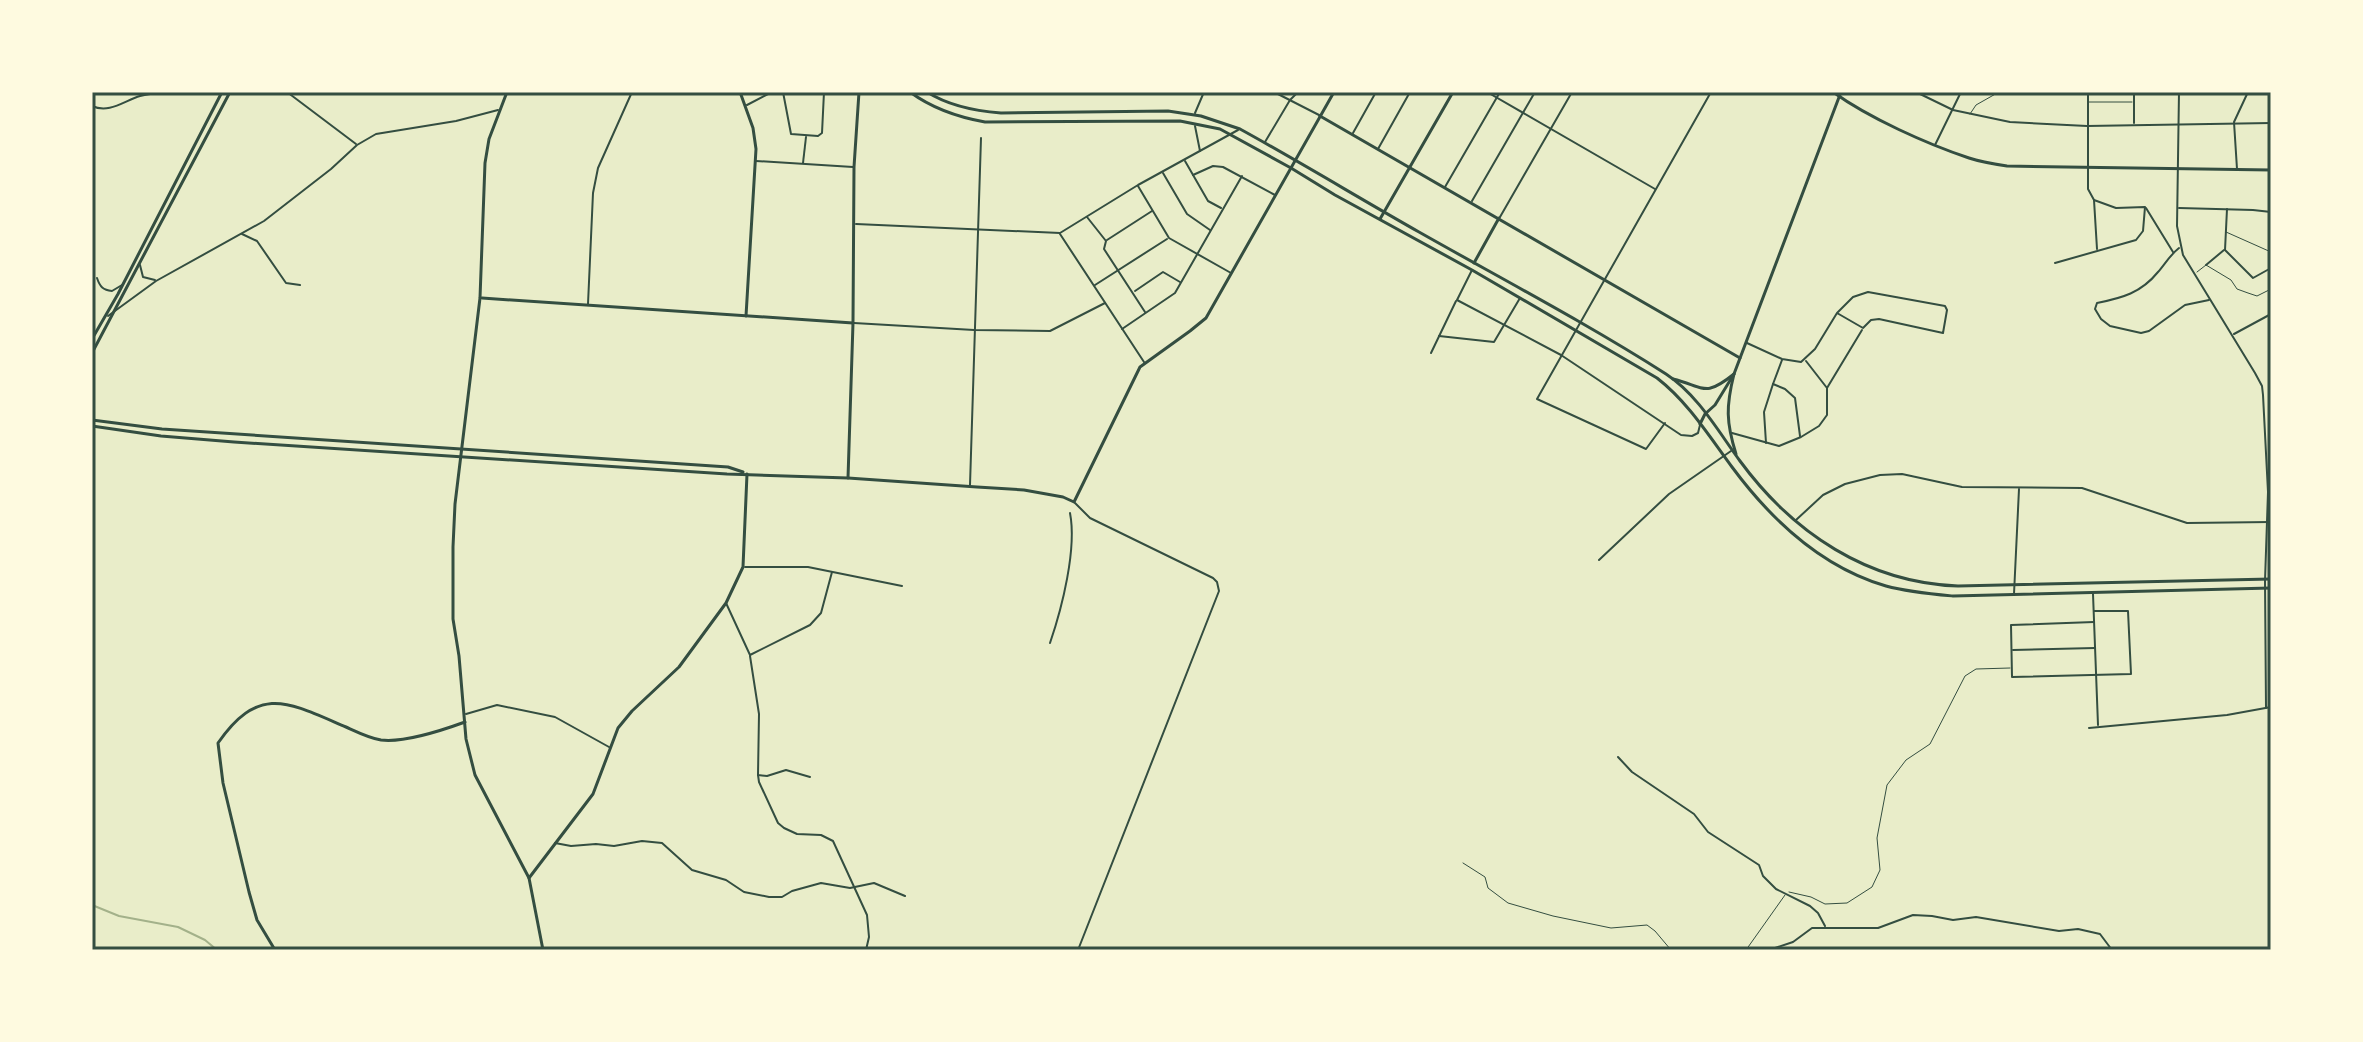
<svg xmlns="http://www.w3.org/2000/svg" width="2363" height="1042" viewBox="0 0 2363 1042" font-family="'Asap Condensed',sans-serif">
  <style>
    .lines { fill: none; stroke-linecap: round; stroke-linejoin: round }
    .stream { stroke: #a3b18a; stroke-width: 2 }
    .service { stroke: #344e41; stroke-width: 1 }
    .minor { stroke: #344e41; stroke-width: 2 }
    .tertiary { stroke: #344e41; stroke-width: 3 }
    .secondary { stroke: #344e41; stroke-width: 3 }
    .primary { stroke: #344e41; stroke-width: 3 }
    .neatline { fill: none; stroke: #344e41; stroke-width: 3 }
  </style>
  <rect width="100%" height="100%" fill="#e9edc9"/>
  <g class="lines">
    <path class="stream" d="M 92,905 L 119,916 L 178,927 L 205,940 L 217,950"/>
    <g class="service">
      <path d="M 2089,102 L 2132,102"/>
      <path d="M 1970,114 L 1976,105 L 1999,92"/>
      <path d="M 2226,232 L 2271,252"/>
      <path d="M 2197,272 L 2206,265 L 2231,280 L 2237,289 L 2248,293 L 2257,296 L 2271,289"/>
      <path d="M 1463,863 L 1485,877 L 1488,888 L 1508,903 L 1553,916 L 1611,928 L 1647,925 L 1655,931 L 1671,950"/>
      <path d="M 1789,892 L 1811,897 L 1825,904 L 1847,903 L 1872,887 L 1880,870 L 1877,838 L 1887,785 L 1906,760 L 1930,744 L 1965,676 L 1976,669 L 2010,668"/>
      <path d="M 1746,950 L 1785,895"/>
    </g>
    <g class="minor">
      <path d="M 287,92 L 356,144"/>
      <path d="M 783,92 L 791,134 L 818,136 L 822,133 L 824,92"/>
      <path d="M 1274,92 L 1319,115"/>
      <path d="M 1487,92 L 1655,189"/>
      <path d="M 1916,92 L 1953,110 L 2010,122 L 2087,126 L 2271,123"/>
      <path d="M 2179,92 L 2177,226 L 2183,255 L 2255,373 L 2262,386 L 2263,395 L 2268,492 L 2265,581 L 2266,708"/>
      <path d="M 747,105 L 772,92"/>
      <path d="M 92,106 C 109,114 124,101 140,96 C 160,90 183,97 204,92"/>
      <path d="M 1195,113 L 1204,92"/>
      <path d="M 2134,123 L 2134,92"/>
      <path d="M 1195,126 L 1200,151"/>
      <path d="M 1353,133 L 1376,92"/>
      <path d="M 1265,142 L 1290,100 L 1298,92"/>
      <path d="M 1935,145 L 1961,92"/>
      <path d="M 1378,149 L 1410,92"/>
      <path d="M 756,161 L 853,167"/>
      <path d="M 1185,161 L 1208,201 L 1221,208"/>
      <path d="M 803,163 L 806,137"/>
      <path d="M 2237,169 L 2234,122 L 2248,92"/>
      <path d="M 1163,173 L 1187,214 L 1210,230"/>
      <path d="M 1193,175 L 1213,166 L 1223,167 L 1275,195"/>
      <path d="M 1138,186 L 1169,238 L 1231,273"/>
      <path d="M 1445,187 L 1500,92"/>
      <path d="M 2094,200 L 2097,249"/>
      <path d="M 1472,201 L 1535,92"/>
      <path d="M 2146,208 L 2173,252"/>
      <path d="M 2179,208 L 2253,210 L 2271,212"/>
      <path d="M 2227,209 L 2225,250 L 2253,278 L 2271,268"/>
      <path d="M 1087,217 L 1106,241 L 1104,249 L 1145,312"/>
      <path d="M 1500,217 L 1572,92"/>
      <path d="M 856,224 L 1060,233 L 1138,185 L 1238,130"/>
      <path d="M 242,234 L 257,241 L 286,283 L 300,285"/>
      <path d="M 1060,234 L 1144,362"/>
      <path d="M 1107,240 L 1152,211"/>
      <path d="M 2179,248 C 2170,255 2165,264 2158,272 C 2141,293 2122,298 2097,303 L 2095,309 L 2101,319 L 2110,326 L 2141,333 L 2149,331 L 2185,305 L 2209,300"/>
      <path d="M 2055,263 L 2136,240 L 2143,231 L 2145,207 L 2116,208 L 2094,200 L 2088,189 L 2088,92"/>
      <path d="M 140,265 L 143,277 L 155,280"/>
      <path d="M 2206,265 L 2224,250"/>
      <path d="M 1472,270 L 1457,300 L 1561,355 L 1681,435 L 1692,436 L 1698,433 L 1700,425"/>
      <path d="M 97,278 C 100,287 103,290 112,291 L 122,285"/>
      <path d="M 1095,285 L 1167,239"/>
      <path d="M 1135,291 L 1163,272 L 1180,282"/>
      <path d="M 588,304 L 593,193 L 598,168 L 632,92"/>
      <path d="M 108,316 L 156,281 L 264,221 L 331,169 L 357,145 L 376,134 L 456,121 L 498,110"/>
      <path d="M 854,323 L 974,330 L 1050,331 L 1105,303"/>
      <path d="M 1122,329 L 1175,293 L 1242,176"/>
      <path d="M 2234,334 L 2271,314"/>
      <path d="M 1439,336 L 1494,342 L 1520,298"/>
      <path d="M 1747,343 L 1782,359 L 1801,362 L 1815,349 L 1837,313 L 1853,297 L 1868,292 L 1945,306 L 1947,310 L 1943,333 L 1879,319 L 1871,320 L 1863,328 L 1837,313"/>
      <path d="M 1431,353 L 1456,301"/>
      <path d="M 1806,361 L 1827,388 L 1862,330"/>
      <path d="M 1773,384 L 1782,360"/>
      <path d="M 1665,423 L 1646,449 L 1537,399 L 1711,92"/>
      <path d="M 1732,433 L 1779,446 L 1801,437 L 1819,426 L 1827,415 L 1827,388"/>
      <path d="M 1766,443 L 1764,412 L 1773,384 L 1785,389 L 1795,398 L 1800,436"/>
      <path d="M 970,485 L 981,138"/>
      <path d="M 1075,503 L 1090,518 L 1213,578 L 1217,582 L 1219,591 L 1078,950"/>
      <path d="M 1796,520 L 1823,495 L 1845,484 L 1880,475 L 1902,474 L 1962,487 L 2082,488 L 2187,523 L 2271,522"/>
      <path d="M 1599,560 L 1669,494 L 1731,451"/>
      <path d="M 745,567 L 808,567 L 902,586"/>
      <path d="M 2014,594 L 2019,489"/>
      <path d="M 2093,594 L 2098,725"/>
      <path d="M 726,603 L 750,655 L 810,625 L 821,613 L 832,572"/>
      <path d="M 2094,611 L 2128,611 L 2131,674 L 2012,677 L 2011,625 L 2094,622"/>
      <path d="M 1050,643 C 1062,608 1077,549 1070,513"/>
      <path d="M 2013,650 L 2095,648"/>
      <path d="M 750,656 L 759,714 L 758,775 L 767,776 L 786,770 L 810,777"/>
      <path d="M 466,714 L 497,705 L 555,717 L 609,747"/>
      <path d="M 2089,728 L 2227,715 L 2271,707"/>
      <path d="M 1618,757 L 1632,772 L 1694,814 L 1708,832 L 1759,865 L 1763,876 L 1776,889 L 1810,906 L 1818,913 L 1825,926"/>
      <path d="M 758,775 L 759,782 L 778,823 L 784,828 L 797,834 L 821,835 L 833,841 L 867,915 L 869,937 L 866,950"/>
      <path d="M 555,843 L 571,846 L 596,844 L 614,846 L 642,841 L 662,843 L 692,870 L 726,880 L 744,892 L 769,897 L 782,897 L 792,891 L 821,883 L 850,888 L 874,883 L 905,896"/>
      <path d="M 1769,950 L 1793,942 L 1812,928 L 1878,928 L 1913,915 L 1932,916 L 1953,920 L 1976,917 L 2059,931 L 2078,929 L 2100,934 L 2112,950"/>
    </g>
    <g class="tertiary">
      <path d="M 507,92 L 489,139 L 485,163 L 480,298 L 455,504 L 453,547 L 453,619 L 459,656 L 466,739 L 475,775 L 529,878 L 543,950"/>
      <path d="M 740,92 L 753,128 L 756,149 L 746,316"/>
      <path d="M 1320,116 L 1740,358"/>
      <path d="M 1380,219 L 1453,92"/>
      <path d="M 1474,263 L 1499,218"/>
      <path d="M 482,298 L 853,323"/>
      <path d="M 92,420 L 162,429 L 728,467 L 743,472"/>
      <path d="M 1700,424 L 1705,414 L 1715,405 L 1734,374 L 1841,92"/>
      <path d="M 92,426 L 161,436 L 234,442 L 727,474 L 848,478 L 977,487 L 1024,490 L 1063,497 L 1074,502 L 1140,367 L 1190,331 L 1206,318 L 1334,92"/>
      <path d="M 848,478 L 853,323 L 854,167 L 859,92"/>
      <path d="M 529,878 L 593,794 L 618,728 L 632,711 L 679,667 L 726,603 L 743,567 L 747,474"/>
      <path d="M 275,950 L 257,920 L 249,892 L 223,783 L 218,743 C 259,684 288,702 346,727 C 357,732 369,738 381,740 C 405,743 443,730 465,722"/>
    </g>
    <g class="secondary">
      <path d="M 1833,92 C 1869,118 1927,144 1969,158 C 1981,162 1994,164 2007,166 L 2271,170"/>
      <path d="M 92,339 L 118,294 L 222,92"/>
      <path d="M 92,353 L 230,92"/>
      <path d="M 1734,374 C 1726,406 1726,422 1736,454"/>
      <path d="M 1673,379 C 1705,387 1704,398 1734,374"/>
    </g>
    <g class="primary">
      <path d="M 910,92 C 933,109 957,117 985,122 L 1180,121 L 1220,129 L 1291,168 L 1335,195 L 1472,270 L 1657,378 C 1688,402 1709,436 1732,467 C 1772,521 1821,567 1886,586 C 1908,592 1931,594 1953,596 L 2271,588"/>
      <path d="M 927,92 C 949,106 975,111 1001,113 L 1168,111 L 1201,116 L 1240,129 C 1300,162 1359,198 1419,232 C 1502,279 1586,323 1666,374 C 1698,395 1718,431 1740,461 C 1793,533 1868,583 1958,586 L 2271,579"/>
    </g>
  </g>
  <rect width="2363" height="1042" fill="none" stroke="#fefae0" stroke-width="188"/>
  <rect x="94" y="94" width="2175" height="854" class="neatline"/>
</svg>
